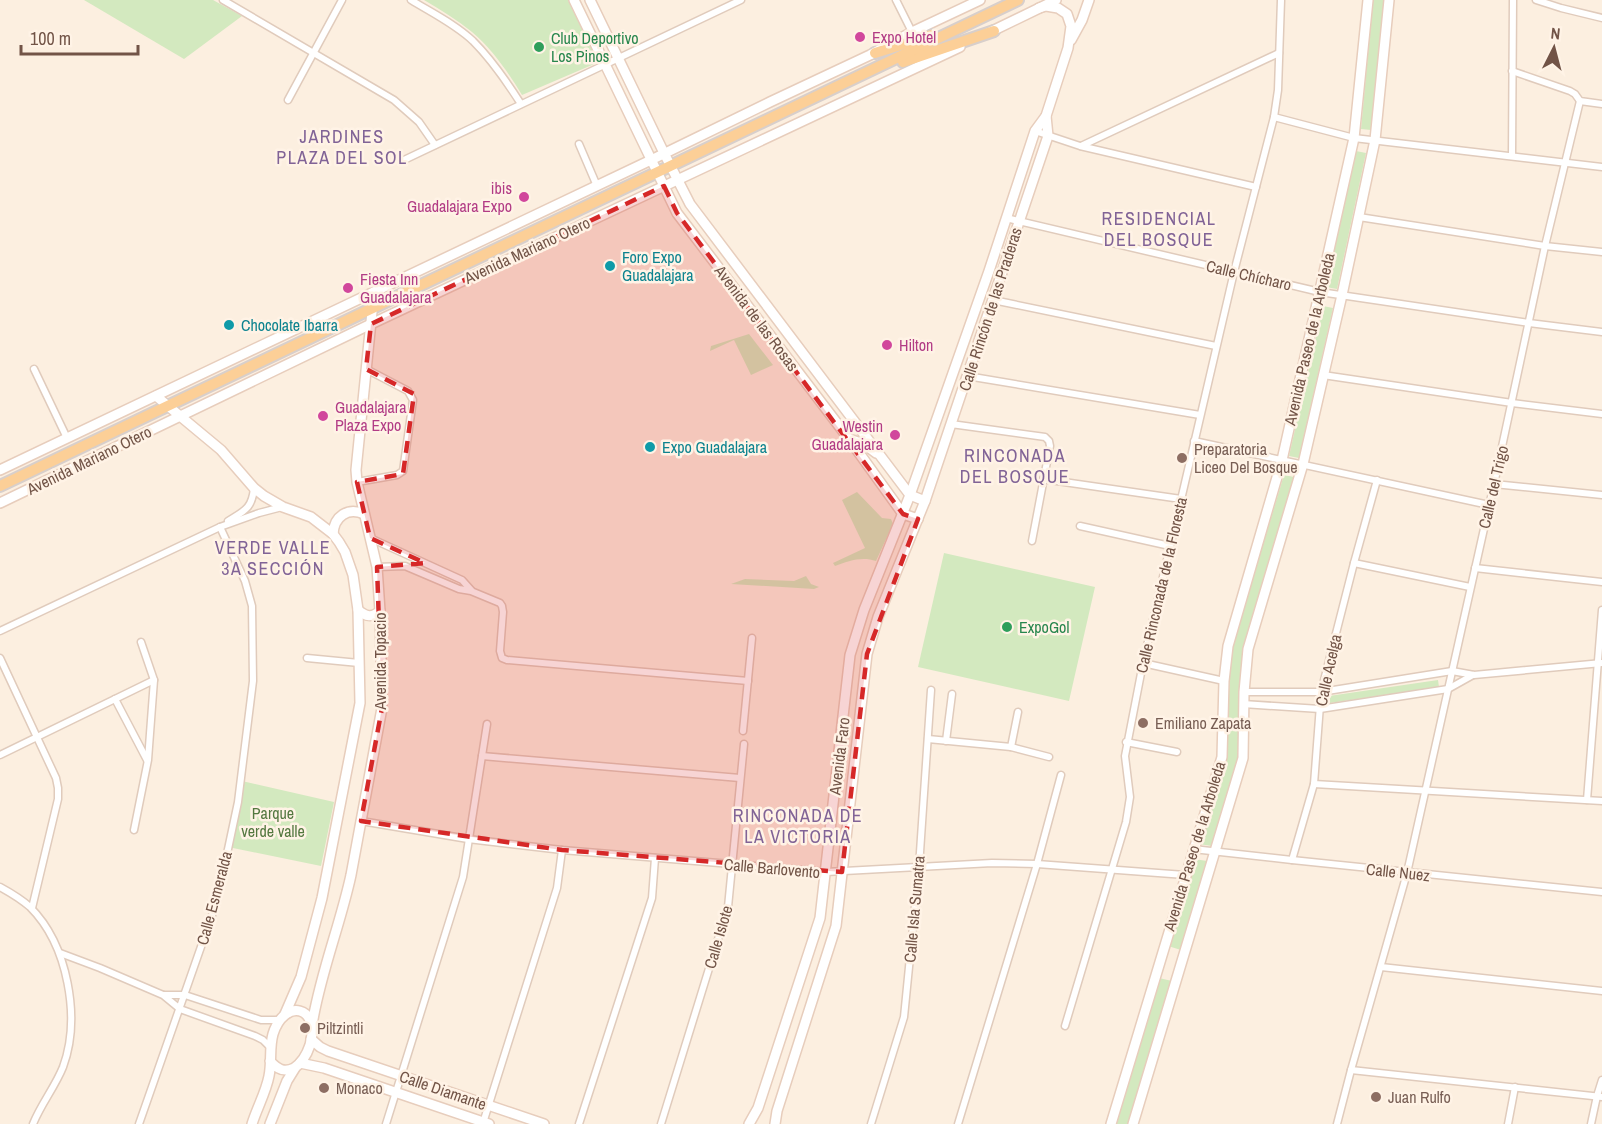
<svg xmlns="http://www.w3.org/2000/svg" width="1602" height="1124" viewBox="0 0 1602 1124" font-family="'Archivo Narrow',sans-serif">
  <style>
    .green { fill: #d3e9bf }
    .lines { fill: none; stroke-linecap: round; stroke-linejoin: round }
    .street-casing { stroke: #e0cbbc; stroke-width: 9 }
    .secondary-casing { stroke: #e7cdbc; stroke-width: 12 }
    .primary-casing { stroke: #d8cfcb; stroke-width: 14 }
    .street { stroke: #fff; stroke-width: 6 }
    .secondary { stroke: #fff; stroke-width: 9 }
    .primary { stroke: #fccf97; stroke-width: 10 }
    .marked { fill: #d62828; fill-opacity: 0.2; stroke: #d62828; stroke-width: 4.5; stroke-dasharray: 12 8; stroke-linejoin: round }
    .hotel-dot { fill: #d1479c; stroke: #fff3e6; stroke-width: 2 }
    .leisure-dot { fill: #2e9e5b; stroke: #fff3e6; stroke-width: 2 }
    .culture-dot { fill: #0f9aa8; stroke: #fff3e6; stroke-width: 2 }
    .education-dot { fill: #8d6e63; stroke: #fff3e6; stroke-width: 2 }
    .labels { text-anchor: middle; stroke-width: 5; stroke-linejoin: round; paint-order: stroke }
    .hotel-label { font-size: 16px; fill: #b23c85; stroke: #fff3e6; text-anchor: start }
    .leisure-label { font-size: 16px; fill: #27864d; stroke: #fff3e6; text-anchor: start }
    .street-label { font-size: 16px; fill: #725447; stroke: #fff3e6 }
    .culture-label { font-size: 16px; fill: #0d838f; stroke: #fff3e6; text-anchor: start }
    .education-label { font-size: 16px; fill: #785e54; stroke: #fff3e6; text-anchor: start }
    .park-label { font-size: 16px; fill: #547840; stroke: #fff3e6 }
    .neighbourhood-label { font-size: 18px; letter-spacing: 1.5px; fill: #816396; stroke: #fff3e6 }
  </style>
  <rect width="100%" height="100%" fill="#fcefe0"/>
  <g class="green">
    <path d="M 84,0 L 213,0 L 242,16 L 184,59 Z"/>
    <path d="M 424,0 L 568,0 L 599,62 L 522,95 C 508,72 492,49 472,32 C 457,20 441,10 424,0 Z"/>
    <path d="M 1373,0 L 1384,0 L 1371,130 L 1361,129 Z"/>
    <path d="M 1356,151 L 1366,153 L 1337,289 L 1326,287 Z"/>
    <path d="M 1323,306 L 1333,308 L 1299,458 L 1289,456 Z"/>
    <path d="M 749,334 L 773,365 L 751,375 L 734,340 L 710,351 L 711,346 Z"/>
    <path d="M 1284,475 L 1294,477 L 1242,658 L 1238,759 L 1212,846 L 1199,844 L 1226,758 L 1231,650 Z"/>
    <path d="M 857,492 L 882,518 L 891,519 L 893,524 L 876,561 C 862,556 848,561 835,566 L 833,563 L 865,548 L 842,500 Z"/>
    <path d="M 944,553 L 1095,587 L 1069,701 L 918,667 Z"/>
    <path d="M 806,576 L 811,584 L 819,587 L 814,589 L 731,584 L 745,579 L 794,581 Z"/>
    <path d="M 1438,680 L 1439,687 L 1330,703 L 1329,696 Z"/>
    <path d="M 242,781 L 334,802 L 321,866 L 228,847 Z"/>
    <path d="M 1194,859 L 1207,861 L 1181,950 L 1168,946 Z"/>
    <path d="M 1159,978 L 1172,981 L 1128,1124 L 1115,1124 Z"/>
  </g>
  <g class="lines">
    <defs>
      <g id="street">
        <path d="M 223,0 L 394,100 L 419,122 L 435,145"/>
        <path d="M 411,0 C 432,13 455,24 473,41 C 492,60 507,82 521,104"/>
        <path d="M 896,0 L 912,32"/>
        <path d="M 1536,0 L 1561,8 L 1602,18"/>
        <path d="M 1512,71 L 1570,91 L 1575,94 L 1580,101 L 1602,104"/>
        <path d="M 288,100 L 342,0"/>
        <path d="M 1274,117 L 1354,138 L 1602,167"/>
        <path d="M 1035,131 L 1080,146 L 1256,187"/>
        <path d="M 579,144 L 597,186"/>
        <path d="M 1081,146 L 1279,53"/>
        <path d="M 1512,156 L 1513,0"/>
        <path d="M 404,160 L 741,0"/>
        <path d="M 1359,217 L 1545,246 L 1602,252"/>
        <path d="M 1006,218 L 1320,292 L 1529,323 L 1602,332"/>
        <path d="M 993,300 L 1216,346"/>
        <path d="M 34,369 L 67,438"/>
        <path d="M 1323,375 L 1512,403 L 1602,414"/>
        <path d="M 967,376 L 1200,415"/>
        <path d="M 951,424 L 1045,437 L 1049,441 L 1050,446 L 1032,541"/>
        <path d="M 1194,441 L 1489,505"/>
        <path d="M 1043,479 L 1181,499"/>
        <path d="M 357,482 L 397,475 L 403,471 L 413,400 L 408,391 L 366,369"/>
        <path d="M 1494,484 L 1602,495"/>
        <path d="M 228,521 C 244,511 252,509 254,488"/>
        <path d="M 1080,526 L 1170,546"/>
        <path d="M 370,538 L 462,580 L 471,590"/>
        <path d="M 1354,563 L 1470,587"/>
        <path d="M 377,567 L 405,566 L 459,589 L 471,591 L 500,603 L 502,606 L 503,612 L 500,651 L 502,658 L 507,660 L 748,681"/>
        <path d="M 1475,568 L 1602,582"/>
        <path d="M 0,631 L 220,527 L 259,513 L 282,507"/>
        <path d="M 0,658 L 56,778 L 58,788 L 58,799 L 32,908"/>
        <path d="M 307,658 L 359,663"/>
        <path d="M 1143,663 L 1224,681"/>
        <path d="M 1244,692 L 1321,692 L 1452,671 L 1474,675 L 1602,663"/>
        <path d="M 115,699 L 147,760"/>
        <path d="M 1243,704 L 1320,709 L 1448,689 L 1473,675"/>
        <path d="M 743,731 L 752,638"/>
        <path d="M 928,739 L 1011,747 L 1049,757"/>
        <path d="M 946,741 L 952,694"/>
        <path d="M 1126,742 L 1177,752"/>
        <path d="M 1011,747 L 1018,712"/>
        <path d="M 0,755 L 154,680"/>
        <path d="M 482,756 L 740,778"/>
        <path d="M 1314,784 L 1602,801"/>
        <path d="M 1587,800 L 1602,610"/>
        <path d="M 361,821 L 468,839 L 562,850 L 826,872 L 992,863 L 1037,864 L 1185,875"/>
        <path d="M 134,830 L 148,760 L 154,680 L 141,642"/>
        <path d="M 1193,849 L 1292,860 L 1602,892"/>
        <path d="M 1292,860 L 1314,784 L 1321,692 L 1354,563 L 1377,480"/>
        <path d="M 0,887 C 11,893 21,899 30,907 C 68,945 81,1018 63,1067 C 55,1087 41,1104 33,1124"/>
        <path d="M 60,953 L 100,968 L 163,995 L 180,1009 L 255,1036 L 263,1040 L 270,1047"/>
        <path d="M 1381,967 L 1602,991"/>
        <path d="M 164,995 L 185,995 L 261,1020 L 280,1020"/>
        <path d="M 1065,1026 L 1126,822 L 1130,797 L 1125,756 L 1143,663 L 1234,272 L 1274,117 L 1278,90 L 1281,0"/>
        <path d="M 1351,1070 L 1602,1097"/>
        <path d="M 483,1123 L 557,888 L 562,850"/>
        <path d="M 139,1124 L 217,901 L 238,802 L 253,681 L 252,606 L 245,581 L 220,527"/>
        <path d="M 386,1124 L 463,877 L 487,724"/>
        <path d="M 579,1124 L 652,898 L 655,858"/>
        <path d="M 661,1124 L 728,907 L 744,744"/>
        <path d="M 871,1124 L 904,1017 L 919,867 L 931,690"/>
        <path d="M 958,1124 L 1037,864 L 1061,775"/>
        <path d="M 1337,1124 L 1351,1070 L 1407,873 L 1494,484 L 1545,246 L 1580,101"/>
        <path d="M 1508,1124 L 1515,1087"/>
        <path d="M 1591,1124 L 1597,1096 L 1602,1080"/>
      </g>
      <g id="secondary">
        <path d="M 574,0 L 677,213 L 849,439 L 903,514 L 918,519"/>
        <path d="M 590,0 L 664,153 L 690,204 L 910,495 L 925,501"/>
        <path d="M 988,33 L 1056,0"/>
        <path d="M 1071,40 L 1082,20 L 1089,0"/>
        <path d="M 156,396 L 221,450 L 254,488 L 264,496 L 283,507 L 311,517 L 333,534 L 339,542 L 345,552 L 353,575 L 358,610 L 360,703 L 322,898 L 301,977 L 285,1014"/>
        <path d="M 849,439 L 864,444 L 876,453"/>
        <path d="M 0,470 L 651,160 L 770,102 L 870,55 L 912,32 L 980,0"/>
        <path d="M 0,503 L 371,324 L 960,47"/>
        <path d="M 333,534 C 334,516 348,507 364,514"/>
        <path d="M 358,610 C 366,617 372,618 380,611"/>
        <path d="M 312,1025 C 320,974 340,926 351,875 L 382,708 L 380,611 L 377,567 L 357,482 L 356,470 L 374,292"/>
        <path d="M 311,1039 L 320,1047 L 328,1051 L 544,1124"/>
        <path d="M 300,1063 L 324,1068 L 489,1124"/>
        <path d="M 252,1124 C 257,1108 266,1092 269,1076 C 272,1062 269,1048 273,1034 C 284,998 321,1005 310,1045 C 307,1054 302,1063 294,1068 C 284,1073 277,1069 270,1061"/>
        <path d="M 270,1124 L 287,1081 L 295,1068"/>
        <path d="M 749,1124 L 758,1108 L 820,918 L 850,655 L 864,610 L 910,495 L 989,271 L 1035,131 L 1046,116 L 1068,48 L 1071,26 L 1067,14 L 1058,8 L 1046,6 L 1039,8"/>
        <path d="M 775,1124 L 777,1111 L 836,926 L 867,654 L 878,617 L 925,501 L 1048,136 L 1046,116"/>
        <path d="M 1111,1124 L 1222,757 L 1224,681 L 1228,646 L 1282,460 L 1354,138 L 1368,0"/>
        <path d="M 1133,1124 L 1243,758 L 1244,692 L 1248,649 L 1303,464 L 1342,295 L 1375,140 L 1389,0"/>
      </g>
      <g id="primary">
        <path d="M 875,53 L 932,35"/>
        <path d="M 903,62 L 994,31"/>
        <path d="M 0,486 L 1018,0"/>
      </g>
    </defs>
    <use href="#street" class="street-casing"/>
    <use href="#secondary" class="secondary-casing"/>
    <use href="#primary" class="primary-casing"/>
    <use href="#street" class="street"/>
    <use href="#secondary" class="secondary"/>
    <use href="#primary" class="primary"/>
  </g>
  <path class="marked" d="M 664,186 L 677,213 L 903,514 L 918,519 L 867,654 L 842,872 L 562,850 L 361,821 L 382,708 L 377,567 L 425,563 L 370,538 L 357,482 L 403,474 L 414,394 L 366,369 L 371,324 Z"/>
  <g class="hotel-dot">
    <circle cx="860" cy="37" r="6"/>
    <circle cx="524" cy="197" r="6"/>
    <circle cx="348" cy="288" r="6"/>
    <circle cx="887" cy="345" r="6"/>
    <circle cx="323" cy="416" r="6"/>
    <circle cx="895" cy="435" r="6"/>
  </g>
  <g class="leisure-dot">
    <circle cx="539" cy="47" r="6"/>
    <circle cx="1007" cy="627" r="6"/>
  </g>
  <g class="culture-dot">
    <circle cx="610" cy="266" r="6"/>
    <circle cx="229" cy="325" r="6"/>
    <circle cx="650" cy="447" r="6"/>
  </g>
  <g class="education-dot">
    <circle cx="1182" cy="458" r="6"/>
    <circle cx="1143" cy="723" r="6"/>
    <circle cx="305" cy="1028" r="6"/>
    <circle cx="324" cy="1088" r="6"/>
    <circle cx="1376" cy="1097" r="6"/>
  </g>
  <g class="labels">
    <g class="hotel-label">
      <text x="872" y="43">Expo Hotel</text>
      <text x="512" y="194" text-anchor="end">ibis<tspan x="512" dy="18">Guadalajara Expo</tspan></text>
      <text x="360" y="285">Fiesta Inn<tspan x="360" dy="18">Guadalajara</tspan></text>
      <text x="899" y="351">Hilton</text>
      <text x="335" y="413">Guadalajara<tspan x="335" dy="18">Plaza Expo</tspan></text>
      <text x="883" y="432" text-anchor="end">Westin<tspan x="883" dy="18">Guadalajara</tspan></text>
    </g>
    <g class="leisure-label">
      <text x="551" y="44">Club Deportivo<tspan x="551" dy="18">Los Pinos</tspan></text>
      <text x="1019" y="633">ExpoGol</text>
    </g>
    <g class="street-label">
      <text transform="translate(527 250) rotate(-25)" y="6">Avenida Mariano Otero</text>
      <text transform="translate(1249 275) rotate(13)" y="6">Calle Chícharo</text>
      <text transform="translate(990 309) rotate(-72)" y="6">Calle Rincón de las Praderas</text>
      <text transform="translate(757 318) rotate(53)" y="6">Avenida de las Rosas</text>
      <text transform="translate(1309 339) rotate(-77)" y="6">Avenida Paseo de la Arboleda</text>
      <text transform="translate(89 460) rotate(-26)" y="6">Avenida Mariano Otero</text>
      <text transform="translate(1493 487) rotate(-77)" y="6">Calle del Trigo</text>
      <text transform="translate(1161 585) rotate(-77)" y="6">Calle Rinconada de la Floresta</text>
      <text transform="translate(380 661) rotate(-90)" y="6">Avenida Topacio</text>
      <text transform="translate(1328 670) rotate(-78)" y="6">Calle Acelga</text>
      <text transform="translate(839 756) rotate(-83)" y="6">Avenida Faro</text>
      <text transform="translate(1194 846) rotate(-73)" y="6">Avenida Paseo de la Arboleda</text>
      <text transform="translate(772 868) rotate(5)" y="6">Calle Barlovento</text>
      <text transform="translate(1398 872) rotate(6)" y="6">Calle Nuez</text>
      <text transform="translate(214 898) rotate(-75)" y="6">Calle Esmeralda</text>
      <text transform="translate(914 909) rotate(-85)" y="6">Calle Isla Sumatra</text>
      <text transform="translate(718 937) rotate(-74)" y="6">Calle Islote</text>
      <text transform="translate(443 1090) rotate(19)" y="6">Calle Diamante</text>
    </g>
    <g class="culture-label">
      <text x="622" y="263">Foro Expo<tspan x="622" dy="18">Guadalajara</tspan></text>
      <text x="241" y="331">Chocolate Ibarra</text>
      <text x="662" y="453">Expo Guadalajara</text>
    </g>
    <g class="education-label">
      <text x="1194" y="455">Preparatoria<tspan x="1194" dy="18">Liceo Del Bosque</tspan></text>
      <text x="1155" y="729">Emiliano Zapata</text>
      <text x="317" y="1034">Piltzintli</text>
      <text x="336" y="1094">Monaco</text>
      <text x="1388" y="1103">Juan Rulfo</text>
    </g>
    <g class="park-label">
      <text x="273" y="819">Parque<tspan x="273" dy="18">verde valle</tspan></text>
    </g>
    <g class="neighbourhood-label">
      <text x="342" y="143">JARDINES<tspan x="342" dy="21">PLAZA DEL SOL</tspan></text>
      <text x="1159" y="225">RESIDENCIAL<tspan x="1159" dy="21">DEL BOSQUE</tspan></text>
      <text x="1015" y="462">RINCONADA<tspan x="1015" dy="21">DEL BOSQUE</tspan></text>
      <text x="273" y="554">VERDE VALLE<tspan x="273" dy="21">3A SECCIÓN</tspan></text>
      <text x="798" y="822">RINCONADA DE<tspan x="798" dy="21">LA VICTORIA</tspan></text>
    </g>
  </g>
  <g transform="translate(1554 48) rotate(6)" stroke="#fff3e6" stroke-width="4.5" paint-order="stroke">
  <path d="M0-4.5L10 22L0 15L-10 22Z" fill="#725447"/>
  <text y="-9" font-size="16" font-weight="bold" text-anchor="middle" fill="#725447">N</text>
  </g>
  <path d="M21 45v9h117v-9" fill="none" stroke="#725447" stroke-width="3"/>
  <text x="30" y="45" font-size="18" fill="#725447" stroke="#fff3e6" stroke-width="4.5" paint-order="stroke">100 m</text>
</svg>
